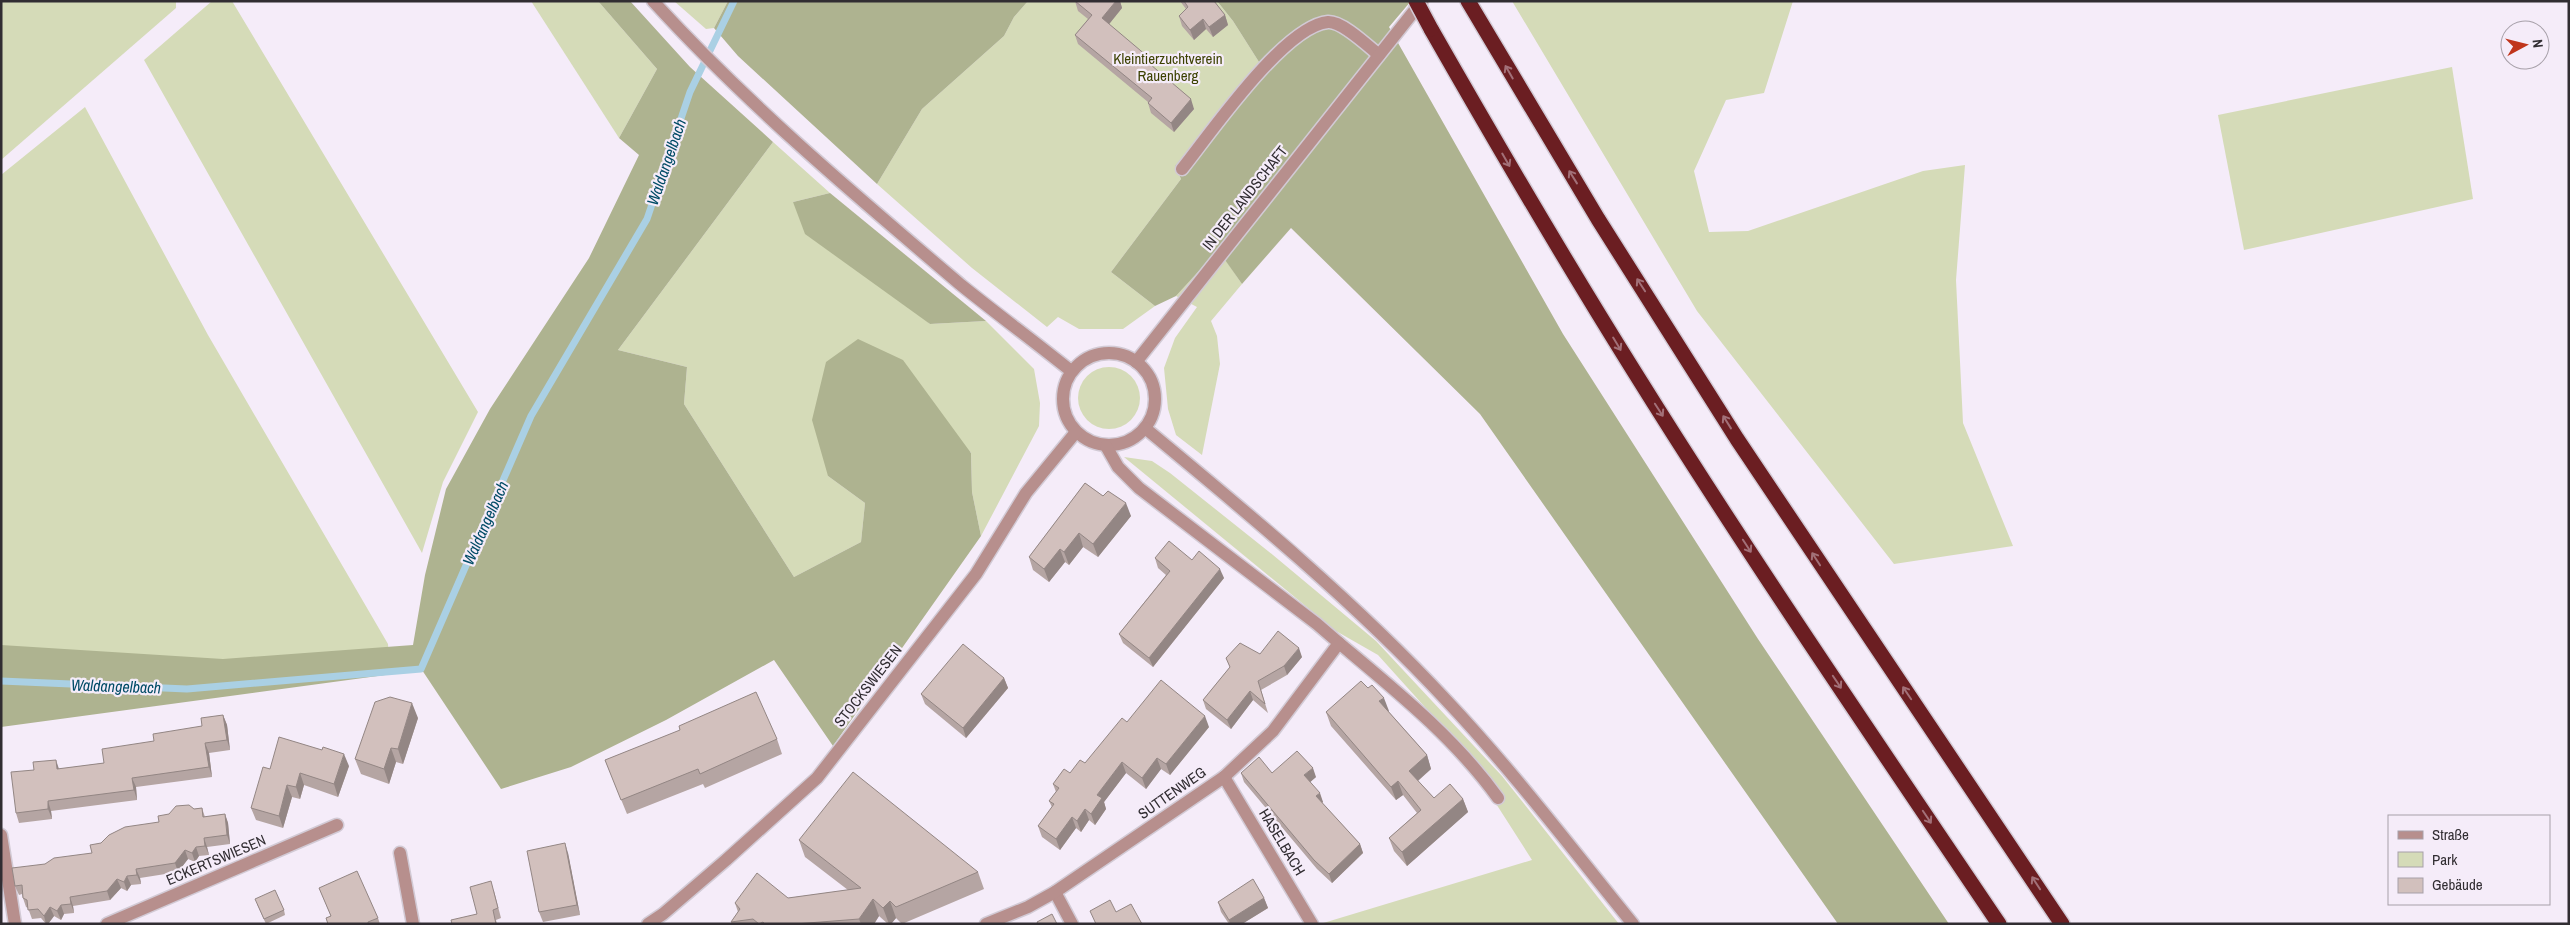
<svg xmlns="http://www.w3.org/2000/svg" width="2570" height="925" viewBox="0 0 2570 925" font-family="'Archivo Narrow',sans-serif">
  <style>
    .green { fill: #d5dbb8 }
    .forest { fill: #aeb390 }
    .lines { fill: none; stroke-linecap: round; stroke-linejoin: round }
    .stream { stroke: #aad0e4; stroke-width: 7 }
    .minor-casing { stroke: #d2cad5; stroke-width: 15 }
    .highway-casing { stroke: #d2cad5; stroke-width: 18 }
    .minor { stroke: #b78f8d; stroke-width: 12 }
    .highway { stroke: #6b1e22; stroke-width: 15 }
    .highway-bridge-casing { stroke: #d2cad5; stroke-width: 18; stroke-linecap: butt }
    .highway-bridge { stroke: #6b1e22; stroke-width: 15 }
    .wall { fill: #b5a5a3 }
    .shaded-wall { fill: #938684 }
    .building { fill: #d2c0bd; stroke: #938684 }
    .oneway { stroke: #a27078 }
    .labels { text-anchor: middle; stroke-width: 4.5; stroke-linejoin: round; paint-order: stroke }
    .park-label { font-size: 15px; fill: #3c4102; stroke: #f5ecf9 }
    .street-label { font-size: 15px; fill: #312d32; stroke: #f5ecf9 }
    .water-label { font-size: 16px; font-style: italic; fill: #004b66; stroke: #f5ecf9 }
  </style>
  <rect width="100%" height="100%" fill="#f5ecf9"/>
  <g class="green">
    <path d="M 1,1 L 176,1 L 176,8 L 1,160 Z"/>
    <path d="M 212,1 L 232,1 L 478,412 L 443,482 L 422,553 L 144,60 Z"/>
    <path d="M 531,1 L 598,1 L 657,69 L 619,138 Z"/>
    <path d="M 674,1 L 728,1 L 714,28 L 706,29 Z"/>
    <path d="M 1028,1 L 1217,1 L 1233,21 L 1259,62 L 1175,166 L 1181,179 L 1111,272 L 1155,306 L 1123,329 L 1079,329 L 1058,317 L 1047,327 L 972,268 L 877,184 L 922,109 L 1004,36 L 1014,17 Z"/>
    <path d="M 1512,1 L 1793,1 L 1764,93 L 1726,100 L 1694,171 L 1709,232 L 1748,231 L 1923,171 L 1965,165 L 1956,280 L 1963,423 L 2013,546 L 1894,564 L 1697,311 Z"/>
    <path d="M 2452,67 L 2473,199 L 2244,250 L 2218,115 Z"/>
    <path d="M 85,107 L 208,335 L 388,644 L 389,659 L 1,672 L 1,175 Z"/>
    <path d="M 773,142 L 830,193 L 793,202 L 930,324 L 986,321 L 1034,369 L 1040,403 L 1039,426 L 981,536 L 972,492 L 971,452 L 828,476 L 865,503 L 861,542 L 794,577 L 684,404 L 687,367 L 618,350 Z"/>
    <path d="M 1218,249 L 1242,284 L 1211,321 L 1217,336 L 1220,364 L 1202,455 L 1176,435 L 1168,409 L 1164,368 L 1175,338 L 1197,307 L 1176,296 Z"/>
    <circle cx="1109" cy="398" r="31"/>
    <path d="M 1124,457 L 1152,461 L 1170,473 L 1273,555 L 1376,641 L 1502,776 L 1619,924 L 1320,924 L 1532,860 L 1493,799 L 1478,766 L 1378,655 L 1336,631 Z"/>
  </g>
  <g class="forest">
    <path d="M 598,1 L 630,1 L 690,67 L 773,142 L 618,350 L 687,367 L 684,404 L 794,577 L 861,542 L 865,503 L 828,476 L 812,420 L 826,362 L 858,339 L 903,360 L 971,453 L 972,492 L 981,536 L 833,746 L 774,660 L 666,720 L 571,767 L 501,789 L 422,670 L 1,727 L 1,645 L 223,659 L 413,645 L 425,575 L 446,489 L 490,409 L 589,258 L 639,155 L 619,138 L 657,69 Z"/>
    <path d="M 728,1 L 1028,1 L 1014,17 L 1004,36 L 922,109 L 877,184 L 738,56 L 714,28 Z"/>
    <path d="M 1217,1 L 1411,1 L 1389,27 L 1563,334 L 1758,639 L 1949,924 L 1838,924 L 1480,414 L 1291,228 L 1242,284 L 1218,250 L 1176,296 L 1155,306 L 1111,272 L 1181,179 L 1175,166 L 1259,62 L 1233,21 Z"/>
    <path d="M 830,193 L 986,321 L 930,324 L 805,234 L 793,202 Z"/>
  </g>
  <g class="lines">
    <path class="stream" d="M 1,681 L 187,689 L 421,669 L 531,416 L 647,219 L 690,92 L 734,1"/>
    <defs>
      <g id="minor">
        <path d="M 653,1 C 747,104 855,195 961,285 C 997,314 1035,342 1071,371"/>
        <path d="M 1182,169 C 1210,134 1284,26 1328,22 C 1342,21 1368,46 1379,55"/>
        <circle cx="1109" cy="399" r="46"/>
        <path d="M 1136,362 L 1422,1"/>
        <path d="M 1145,428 C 1249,514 1355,602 1447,701 C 1513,771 1572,849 1633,924"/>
        <path d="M 1339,643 C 1395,690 1455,738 1498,798"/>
        <path d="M 1224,777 L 1312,924"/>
        <path d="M 1,835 L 15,924"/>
        <path d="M 400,853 L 413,924"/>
        <path d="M 1055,892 L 1072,924"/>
        <path d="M 107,924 L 337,825"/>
        <path d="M 648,924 L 663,914 L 726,860 L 817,778 L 976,574 L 1026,493 L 1076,432"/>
        <path d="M 986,924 L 1028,907 L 1055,892 L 1224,777 L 1273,731 L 1339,643 L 1317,624 L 1139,488 L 1118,467 L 1106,446"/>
      </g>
      <g id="highway">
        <path d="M 1468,1 L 1598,219 L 1737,439 L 2062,924"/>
        <path d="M 1431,29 C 1496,143 1562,256 1632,368 C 1749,556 1875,740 1999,924"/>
      </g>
    </defs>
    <use href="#minor" class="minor-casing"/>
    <use href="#highway" class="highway-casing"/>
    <use href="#minor" class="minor"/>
    <use href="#highway" class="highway"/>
    <defs>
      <path id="highway-bridge" d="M 1416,1 L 1431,29"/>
    </defs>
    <use href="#highway-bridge" class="highway-bridge-casing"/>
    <use href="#highway-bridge" class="highway-bridge"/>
  </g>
  <g class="wall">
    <path d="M 1075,1 L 1120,1 L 1122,8 L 1109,24 L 1194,109 L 1174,132 L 1151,113 L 1148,103 L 1148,102 L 1078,44 L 1075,35 L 1088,19 L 1078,11 Z"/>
    <path d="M 1180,1 L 1214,1 L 1225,15 L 1228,25 L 1213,37 L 1206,29 L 1194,40 L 1182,26 L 1179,16 L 1186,9 Z"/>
    <path d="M 1085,483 L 1131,516 L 1098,557 L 1083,547 L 1069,565 L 1065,562 L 1049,582 L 1033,570 L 1029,557 Z"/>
    <path d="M 1155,558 L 1192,560 L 1224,578 L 1153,667 L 1123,643 L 1119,634 L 1166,575 L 1158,568 Z"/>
    <path d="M 1260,654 L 1302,657 L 1287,675 L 1261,690 L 1268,713 L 1253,700 L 1231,729 L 1206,709 L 1203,700 L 1230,667 L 1226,658 Z"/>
    <path d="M 1004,678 L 1008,688 L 966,738 L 925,704 L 921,694 Z"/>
    <path d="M 1388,711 L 1427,755 L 1431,769 L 1418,781 L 1434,798 L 1463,799 L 1468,812 L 1407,866 L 1394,851 L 1389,838 L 1417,813 L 1403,795 L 1396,800 L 1331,726 L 1326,712 L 1389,711 Z"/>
    <path d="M 223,715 L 227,725 L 230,750 L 209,753 L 212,777 L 136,787 L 137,800 L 51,811 L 52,819 L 19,823 L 16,813 L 59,769 L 104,763 L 202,726 Z"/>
    <path d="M 418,718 L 403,764 L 396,762 L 389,784 L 361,774 L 355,759 Z"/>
    <path d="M 1127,722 L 1209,727 L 1170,775 L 1161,769 L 1146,789 L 1126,773 L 1104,802 L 1106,809 L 1095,825 L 1089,820 L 1081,832 L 1076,828 L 1060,850 L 1042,837 L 1038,826 L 1052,807 L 1049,801 L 1056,792 L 1053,784 L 1085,763 Z"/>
    <path d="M 777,739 L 782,754 L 705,788 L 703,784 L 627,814 L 605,760 Z"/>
    <path d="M 349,766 L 338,797 L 304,785 L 300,799 L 292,797 L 283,828 L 256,820 L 251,808 L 270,769 Z"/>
    <path d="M 1241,773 L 1272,773 L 1316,777 L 1310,782 L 1323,802 L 1322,803 L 1360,844 L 1363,853 L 1332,883 L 1317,869 L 1244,782 Z"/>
    <path d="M 202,808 L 205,817 L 225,814 L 228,823 L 230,844 L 207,847 L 209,855 L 199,856 L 195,862 L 188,859 L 178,872 L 140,878 L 141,884 L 131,885 L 127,891 L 121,888 L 110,900 L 73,906 L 74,913 L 64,914 L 61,920 L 54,916 L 48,924 L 46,924 L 41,918 L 32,919 L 28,908 L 26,907 L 23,898 L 22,894 L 19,895 L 15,886 L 45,864 L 92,853 L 101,843 L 159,822 L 169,814 L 194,809 Z"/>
    <path d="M 799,840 L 978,872 L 984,889 L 902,924 L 896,918 L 891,924 L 888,924 L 879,916 L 874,924 L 732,924 L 731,922 L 738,912 L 735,903 L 788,898 L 848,890 L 805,857 Z"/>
    <path d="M 568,853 L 580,915 L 543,922 L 539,912 Z"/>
    <path d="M 319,888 L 378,918 L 380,924 L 328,924 L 326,918 L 331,916 Z"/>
    <path d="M 494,891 L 501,918 L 496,920 L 497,924 L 452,924 L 477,914 Z"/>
    <path d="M 1264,898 L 1268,908 L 1242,924 L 1229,924 L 1221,912 L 1218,902 Z"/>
    <path d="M 257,904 L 284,910 L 285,915 L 266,924 Z"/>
  </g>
  <g class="shaded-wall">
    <path d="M 1116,1 L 1120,1 L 1122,8 L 1106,28 L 1102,18 Z"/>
    <path d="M 1225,15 L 1228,25 L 1213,37 L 1209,27 Z"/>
    <path d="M 1203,19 L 1206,29 L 1194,40 L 1190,30 Z"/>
    <path d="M 1147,56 L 1151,65 L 1144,59 Z"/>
    <path d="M 1191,99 L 1194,109 L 1174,132 L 1171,123 Z"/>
    <path d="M 1126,503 L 1131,516 L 1098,557 L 1093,544 Z"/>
    <path d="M 1079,533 L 1083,547 L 1069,565 L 1064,552 Z"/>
    <path d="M 1060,549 L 1065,562 L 1049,582 L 1044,569 Z"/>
    <path d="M 1220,569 L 1224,578 L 1153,667 L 1149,658 Z"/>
    <path d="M 1299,648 L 1302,657 L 1287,675 L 1284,666 Z"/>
    <path d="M 1004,678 L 1008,688 L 966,738 L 963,728 Z"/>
    <path d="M 1250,691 L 1253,700 L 1231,729 L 1227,720 Z"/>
    <path d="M 1384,698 L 1389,711 L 1384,715 L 1379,701 Z"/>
    <path d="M 412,703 L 418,718 L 403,764 L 398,749 Z"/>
    <path d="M 223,715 L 227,725 L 230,750 L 227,740 Z"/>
    <path d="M 1205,716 L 1209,727 L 1170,775 L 1166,764 Z"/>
    <path d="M 205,743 L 209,753 L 212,777 L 209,767 Z"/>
    <path d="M 391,748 L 396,762 L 389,784 L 384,769 Z"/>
    <path d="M 344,754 L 349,766 L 338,797 L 334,784 Z"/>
    <path d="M 1427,755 L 1431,769 L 1414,784 L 1409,771 Z"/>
    <path d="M 1157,758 L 1161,769 L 1146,789 L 1142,778 Z"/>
    <path d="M 56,760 L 59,769 L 57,769 Z"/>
    <path d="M 1122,762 L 1126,773 L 1104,802 L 1106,809 L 1095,825 L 1091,814 L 1097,795 Z"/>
    <path d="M 1313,768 L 1316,777 L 1308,784 L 1304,775 Z"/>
    <path d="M 300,773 L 304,785 L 300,799 L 296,787 Z"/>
    <path d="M 132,778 L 136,787 L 137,800 L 134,790 Z"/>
    <path d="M 1398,781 L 1403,795 L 1396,800 L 1391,787 Z"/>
    <path d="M 287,785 L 292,797 L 283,828 L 279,816 Z"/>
    <path d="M 1320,793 L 1323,802 L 1319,805 L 1316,796 Z"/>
    <path d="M 1463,799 L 1468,812 L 1407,866 L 1402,852 Z"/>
    <path d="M 48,801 L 51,811 L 52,819 L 48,809 Z"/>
    <path d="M 1085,809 L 1089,820 L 1081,832 L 1077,821 Z"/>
    <path d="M 225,814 L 228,823 L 230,844 L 227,835 Z"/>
    <path d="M 1072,817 L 1076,828 L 1060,850 L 1056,839 Z"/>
    <path d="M 204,838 L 207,847 L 209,855 L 205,846 Z"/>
    <path d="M 565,843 L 568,853 L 580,915 L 577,905 Z"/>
    <path d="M 1360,844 L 1363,853 L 1332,883 L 1329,874 Z"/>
    <path d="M 196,847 L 199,856 L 195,862 L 192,853 Z"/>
    <path d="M 185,850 L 188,859 L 178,872 L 175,863 Z"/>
    <path d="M 136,869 L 140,878 L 141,884 L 137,875 Z"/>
    <path d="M 127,876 L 131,885 L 127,891 L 124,882 Z"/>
    <path d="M 117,879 L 121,888 L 110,900 L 107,891 Z"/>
    <path d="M 70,897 L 73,906 L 74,913 L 71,904 Z"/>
    <path d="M 1264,898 L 1268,908 L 1242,924 L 1230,924 L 1229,920 Z"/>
    <path d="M 873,899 L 879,916 L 874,924 L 861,924 L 859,919 Z"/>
    <path d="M 890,901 L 896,918 L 891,924 L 889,924 L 883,908 Z"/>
    <path d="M 61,905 L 64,914 L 61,920 L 57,911 Z"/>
    <path d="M 50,907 L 54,916 L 48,924 L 46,924 L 44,916 Z"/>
  </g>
  <g class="building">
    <path d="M 1075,1 L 1116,1 L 1102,18 L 1147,56 L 1144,59 L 1191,99 L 1171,123 L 1148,103 L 1152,98 L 1075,35 L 1092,15 Z"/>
    <path d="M 1184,1 L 1214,1 L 1225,15 L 1209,27 L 1203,19 L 1190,30 L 1179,16 L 1188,7 Z"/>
    <path d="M 1085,483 L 1103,496 L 1108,491 L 1126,503 L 1093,544 L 1079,533 L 1064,552 L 1060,549 L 1044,569 L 1029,557 Z"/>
    <path d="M 1169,541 L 1192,560 L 1199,551 L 1220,569 L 1149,658 L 1119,634 L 1170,571 L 1155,558 Z"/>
    <path d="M 1278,631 L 1299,648 L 1284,666 L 1258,681 L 1265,704 L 1250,691 L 1227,720 L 1203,700 L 1230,667 L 1226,658 L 1240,643 L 1260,654 Z"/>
    <path d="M 963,644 L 1004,678 L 963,728 L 921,694 Z"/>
    <path d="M 1161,680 L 1205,716 L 1166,764 L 1157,758 L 1142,778 L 1122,762 L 1097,795 L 1102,798 L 1091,814 L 1085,809 L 1077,821 L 1072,817 L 1056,839 L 1038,826 L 1054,804 L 1049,801 L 1059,788 L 1053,784 L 1064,769 L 1070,773 L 1080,760 L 1085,763 L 1122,718 L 1127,722 Z"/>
    <path d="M 1361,681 L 1368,688 L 1372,685 L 1384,698 L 1379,701 L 1427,755 L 1409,771 L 1434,798 L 1450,784 L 1463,799 L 1402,852 L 1389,838 L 1421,810 L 1398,781 L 1391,787 L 1326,712 Z"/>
    <path d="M 756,692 L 777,739 L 700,774 L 698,769 L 621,800 L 605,760 L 680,730 L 679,726 Z"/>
    <path d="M 390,697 L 412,703 L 398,749 L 391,748 L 384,769 L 355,759 L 375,702 Z"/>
    <path d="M 223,715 L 227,740 L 205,743 L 209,767 L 132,778 L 134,790 L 48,801 L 48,809 L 16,813 L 11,772 L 34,770 L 33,762 L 56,760 L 57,769 L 104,763 L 102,749 L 154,741 L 153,734 L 202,726 L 201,718 Z"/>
    <path d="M 279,737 L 322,750 L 323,747 L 344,754 L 334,784 L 300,773 L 296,787 L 287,785 L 279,816 L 251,808 L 263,767 L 270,769 Z"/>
    <path d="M 1297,751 L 1313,768 L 1304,775 L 1320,793 L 1316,796 L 1360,844 L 1329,874 L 1314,860 L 1241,773 L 1259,757 L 1272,773 Z"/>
    <path d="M 853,772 L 978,872 L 896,907 L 890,901 L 883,908 L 873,899 L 859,919 L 795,924 L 765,924 L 763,922 L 759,924 L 753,919 L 731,922 L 740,909 L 735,903 L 757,873 L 788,898 L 861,888 L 799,840 Z"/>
    <path d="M 189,805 L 194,809 L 202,808 L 203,817 L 225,814 L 227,835 L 204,838 L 205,846 L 196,847 L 192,853 L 185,850 L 175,863 L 136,869 L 137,875 L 127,876 L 124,882 L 117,879 L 107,891 L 70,897 L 71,904 L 61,905 L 57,911 L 50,907 L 44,916 L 38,909 L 28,910 L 27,900 L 23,898 L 22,885 L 15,886 L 12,868 L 45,864 L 54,858 L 92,853 L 90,845 L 101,843 L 109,835 L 125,827 L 159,822 L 158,816 L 169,814 L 176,806 Z"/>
    <path d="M 565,843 L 577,905 L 539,912 L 527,851 Z"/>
    <path d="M 357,871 L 378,918 L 368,922 L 368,924 L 328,924 L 326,918 L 331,916 L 319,888 Z"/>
    <path d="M 1253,879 L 1264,898 L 1229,920 L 1218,902 Z"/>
    <path d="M 491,881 L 498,908 L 493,910 L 496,924 L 452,924 L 451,920 L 477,914 L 470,887 Z"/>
    <path d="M 275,890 L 284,910 L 264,919 L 255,899 Z"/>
    <path d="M 1110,900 L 1116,912 L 1131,904 L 1142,924 L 1096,924 L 1090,911 Z"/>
    <path d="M 1052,914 L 1057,924 L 1038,924 L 1037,922 Z"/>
  </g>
  <defs><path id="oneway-shaft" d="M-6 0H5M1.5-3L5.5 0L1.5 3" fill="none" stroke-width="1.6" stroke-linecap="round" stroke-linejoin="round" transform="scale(1.25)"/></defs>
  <g class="oneway">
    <use href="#oneway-shaft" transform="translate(1509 72) rotate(-120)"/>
    <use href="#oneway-shaft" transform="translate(1506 160) rotate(60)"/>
    <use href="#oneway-shaft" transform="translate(1573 177) rotate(-122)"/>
    <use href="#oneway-shaft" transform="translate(1641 285) rotate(-123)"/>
    <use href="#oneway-shaft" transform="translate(1617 344) rotate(59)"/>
    <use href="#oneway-shaft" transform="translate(1659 410) rotate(57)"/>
    <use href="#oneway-shaft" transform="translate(1727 422) rotate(-122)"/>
    <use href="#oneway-shaft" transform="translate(1747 546) rotate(57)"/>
    <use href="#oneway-shaft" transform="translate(1816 559) rotate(-123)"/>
    <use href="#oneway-shaft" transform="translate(1837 682) rotate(56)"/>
    <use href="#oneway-shaft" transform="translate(1907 693) rotate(-124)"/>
    <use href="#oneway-shaft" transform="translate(1927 817) rotate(56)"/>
    <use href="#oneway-shaft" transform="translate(2036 883) rotate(-123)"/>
  </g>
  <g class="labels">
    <g class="park-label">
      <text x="1168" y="64">Kleintierzuchtverein<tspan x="1168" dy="17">Rauenberg</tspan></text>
    </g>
    <g class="street-label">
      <text transform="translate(1245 198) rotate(-52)" y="5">IN DER LANDSCHAFT</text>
      <text transform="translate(868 686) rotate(-52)" y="5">STOCKSWIESEN</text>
      <text transform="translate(1172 793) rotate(-35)" y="5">SUTTENWEG</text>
      <text transform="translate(1282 842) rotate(59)" y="5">HASELBACH</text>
      <text transform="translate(216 860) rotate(-23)" y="5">ECKERTSWIESEN</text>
    </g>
    <g class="water-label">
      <text transform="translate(666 162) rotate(-71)" y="6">Waldangelbach</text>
      <text transform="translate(485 523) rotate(-66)" y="6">Waldangelbach</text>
      <text transform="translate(116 686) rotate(2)" y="6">Waldangelbach</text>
    </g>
  </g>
  <rect width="2570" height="925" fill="none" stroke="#312d32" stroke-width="5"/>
  <rect x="2388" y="815" width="162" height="90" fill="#f5ecf9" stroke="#a7a0a9"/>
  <rect x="2398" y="831" width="25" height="8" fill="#b78f8d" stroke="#a7a0a9"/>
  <text x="2432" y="840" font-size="15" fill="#312d32">Straße</text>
  <rect x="2398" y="852" width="25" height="15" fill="#d5dbb8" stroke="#a7a0a9"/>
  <text x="2432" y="865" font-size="15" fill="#312d32">Park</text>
  <rect x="2398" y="878" width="25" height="15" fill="#d2c0bd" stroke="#a7a0a9"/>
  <text x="2432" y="890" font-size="15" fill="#312d32">Gebäude</text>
  <g transform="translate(2525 45) rotate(83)"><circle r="24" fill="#f5ecf9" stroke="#a7a0a9"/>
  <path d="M0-4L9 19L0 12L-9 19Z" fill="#c0351b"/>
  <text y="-8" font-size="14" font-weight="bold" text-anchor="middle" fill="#312d32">N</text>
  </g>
</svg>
